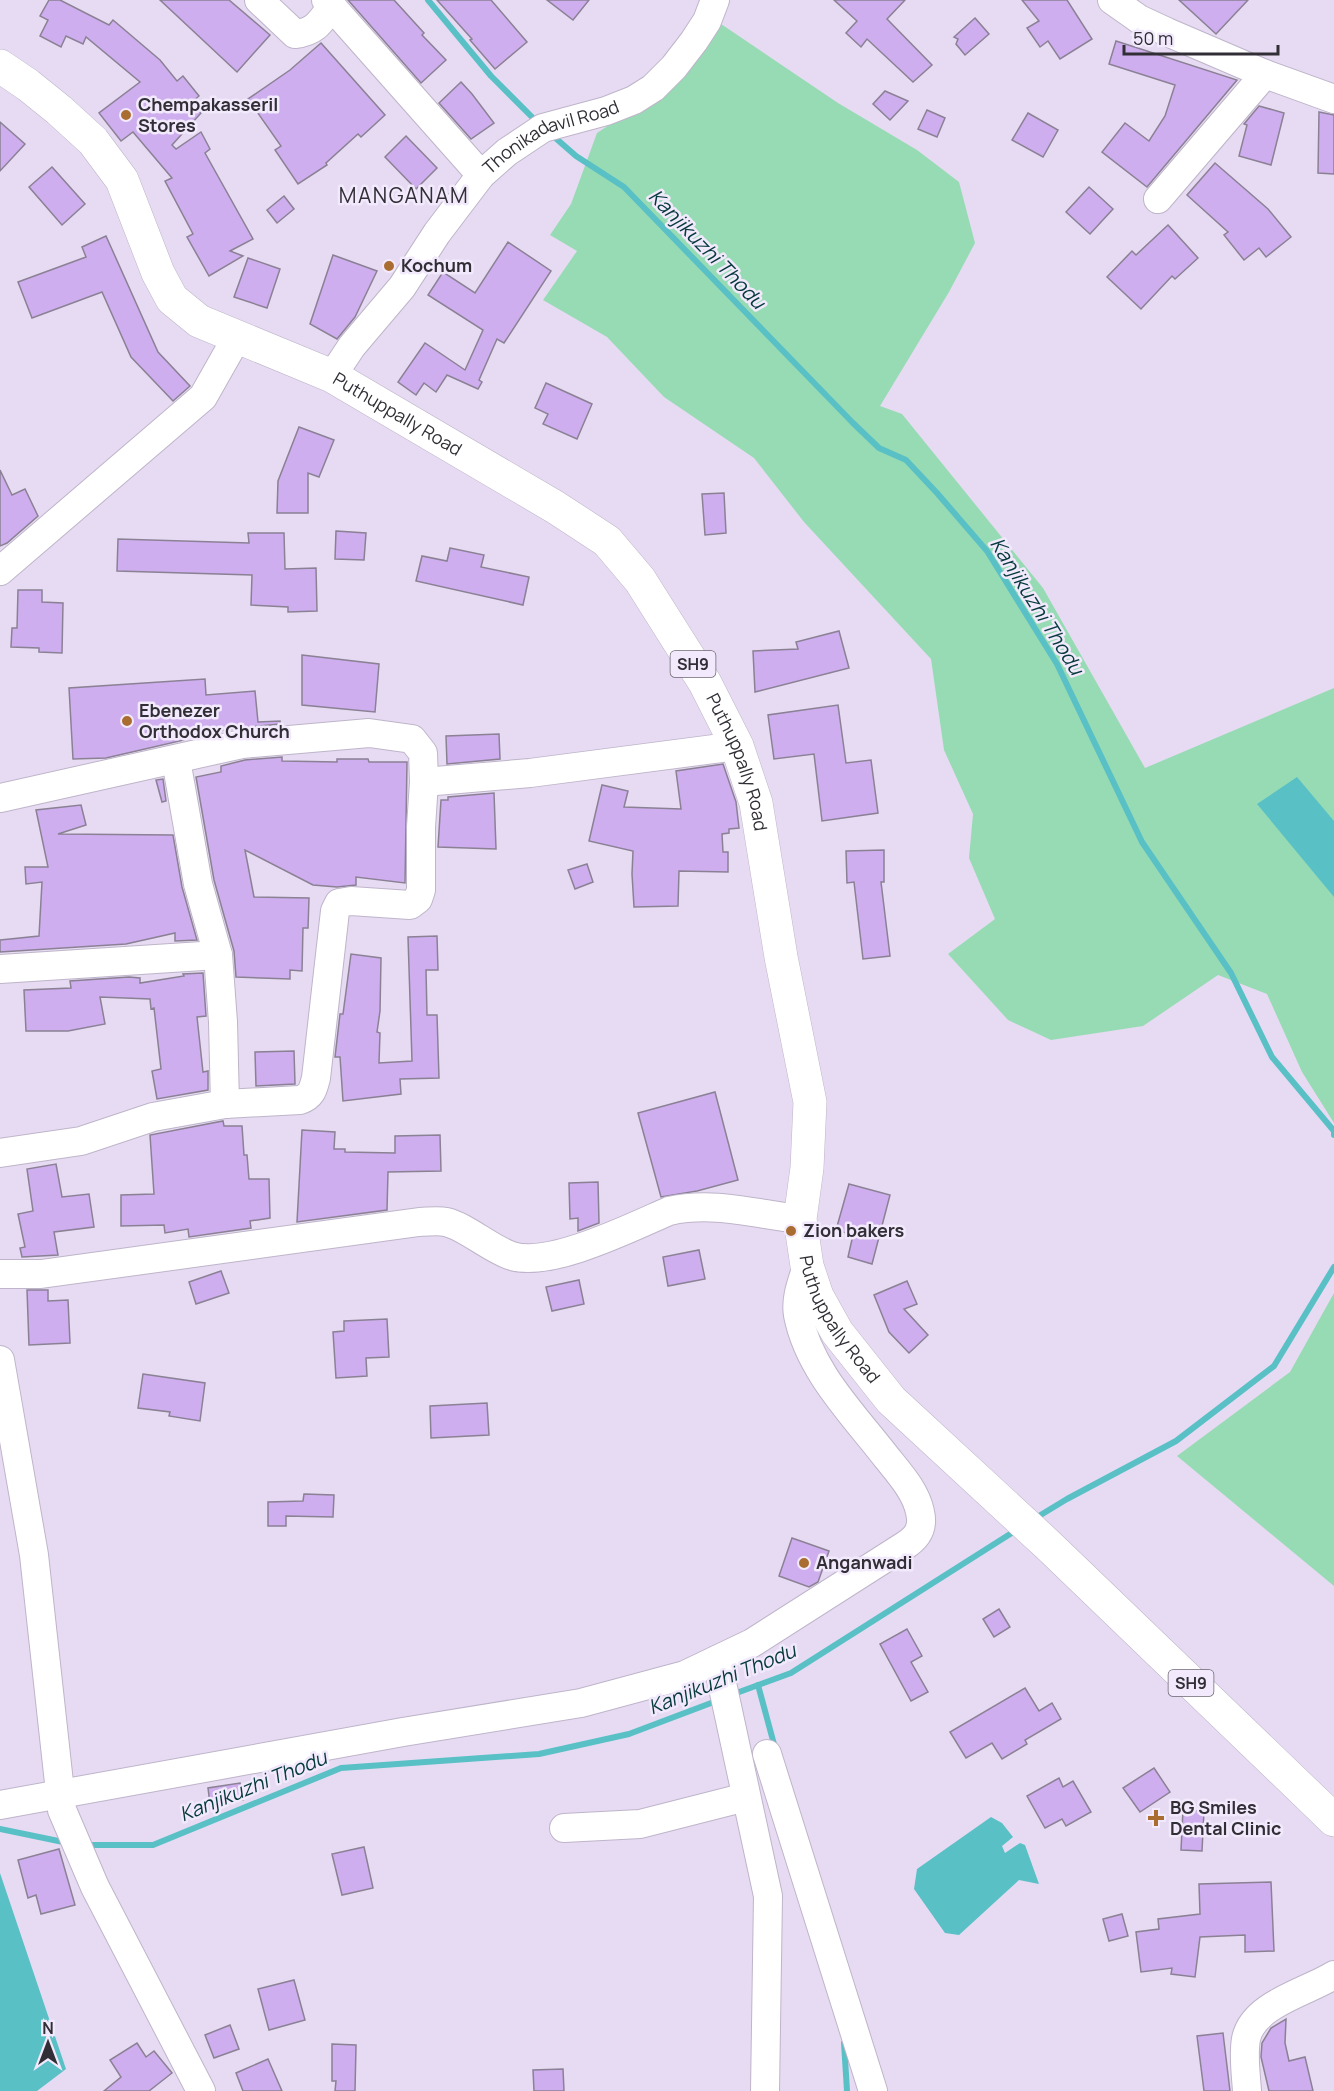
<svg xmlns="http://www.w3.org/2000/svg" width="1334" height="2091" viewBox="0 0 1334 2091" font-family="Manrope,sans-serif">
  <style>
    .green { fill: #97dbb4 }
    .water { fill: #59c0c6 }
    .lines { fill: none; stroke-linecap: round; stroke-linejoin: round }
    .stream { stroke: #59c0c6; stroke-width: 6 }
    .building { fill: #ceaeee; stroke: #8b8195; stroke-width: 1.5 }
    .minor-casing { stroke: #bfb5ca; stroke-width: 30 }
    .major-casing { stroke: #bfb5ca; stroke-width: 34 }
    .minor { stroke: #fff; stroke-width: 28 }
    .major { stroke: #fff; stroke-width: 33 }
    .poi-dot { fill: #aa6d31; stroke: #f2eafc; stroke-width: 2 }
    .labels { text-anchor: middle; stroke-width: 5; stroke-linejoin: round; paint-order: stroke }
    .shield { fill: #f2eafc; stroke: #6c6671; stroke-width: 1.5 }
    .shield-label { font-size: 16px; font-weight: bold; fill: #322e36 }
    .poi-label { font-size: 18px; font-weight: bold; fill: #322e36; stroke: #f2eafc; text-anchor: start }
    .street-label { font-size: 18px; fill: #322e36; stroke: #f2eafc }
    .water-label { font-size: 20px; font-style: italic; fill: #05393b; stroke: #f2eafc }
    .quarter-label { font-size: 21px; letter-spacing: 1.5px; fill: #322e36; stroke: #f2eafc }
  </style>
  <rect width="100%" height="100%" fill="#e6dbf2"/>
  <g class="green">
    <path d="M 721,24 L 838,103 L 917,150 L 959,182 L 975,243 L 949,292 L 880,406 L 902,414 L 1043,588 L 1145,768 L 1334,688 L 1334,1123 L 1302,1072 L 1267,994 L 1218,975 L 1143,1026 L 1051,1040 L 1008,1020 L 948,954 L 995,919 L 969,858 L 973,814 L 944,750 L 931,659 L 804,522 L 754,458 L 664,397 L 607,337 L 543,300 L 577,251 L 550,235 L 571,204 L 597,133 L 668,86 Z"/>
    <path d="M 1334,1293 L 1334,1586 L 1177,1456 L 1290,1372 Z"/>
  </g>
  <g class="water">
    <path d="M 1297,777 L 1334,821 L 1334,897 L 1257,804 Z"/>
    <path d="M 991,1817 L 1002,1823 L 1013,1837 L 1002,1846 L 1005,1853 L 1020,1843 L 1025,1845 L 1039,1884 L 1019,1880 L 959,1935 L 945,1933 L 914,1889 L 917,1869 Z"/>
    <path d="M 0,1873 L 66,2069 L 37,2091 L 0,2091 Z"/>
  </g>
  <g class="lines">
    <g class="stream">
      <path d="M 428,0 L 491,76 L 538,123"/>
      <path d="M 552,135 L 576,156 L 624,187 L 853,423 L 879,448 L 906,460 L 937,493 L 987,551 L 1057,664 L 1142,842 L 1231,973 L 1272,1057 L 1334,1131 L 1334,1135"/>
      <path d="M 1034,1519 L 1067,1499 L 1176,1441 L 1274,1366 L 1334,1267"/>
      <path d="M 758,1685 L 775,1748"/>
      <path d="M 731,1695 L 791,1673 L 1018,1529"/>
      <path d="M 0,1829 L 68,1843"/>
      <path d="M 84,1845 L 153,1845 L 341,1768 L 539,1754 L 629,1734 L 719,1700"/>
      <path d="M 844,2043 L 847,2091"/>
    </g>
  </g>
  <g class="building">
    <path d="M 49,0 L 60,0 L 109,25 L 113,20 L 160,60 L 177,81 L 183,76 L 199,96 L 192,102 L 201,113 L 172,145 L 176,149 L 201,132 L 210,149 L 205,153 L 253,239 L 230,251 L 243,256 L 209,276 L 187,237 L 193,234 L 165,181 L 172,178 L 133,132 L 121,141 L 99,113 L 140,82 L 86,37 L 83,44 L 66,36 L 61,47 L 40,36 L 48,20 L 40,16 Z"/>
    <path d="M 160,0 L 229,0 L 270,35 L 237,72 Z"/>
    <path d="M 348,0 L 394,0 L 424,33 L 422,35 L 446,60 L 421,83 Z"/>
    <path d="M 437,0 L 491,0 L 527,42 L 495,69 L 470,40 L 472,39 Z"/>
    <path d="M 547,0 L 589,0 L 573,20 Z"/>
    <path d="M 834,0 L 905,0 L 887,19 L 932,65 L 913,82 L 867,39 L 861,47 L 846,33 L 857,21 Z"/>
    <path d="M 1022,0 L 1067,0 L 1092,39 L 1060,59 L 1048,41 L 1040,47 L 1027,28 L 1039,21 Z"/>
    <path d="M 1179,0 L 1248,0 L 1216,34 Z"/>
    <path d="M 975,18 L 989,34 L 965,55 L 956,44 L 958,39 L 954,37 Z"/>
    <path d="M 1116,41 L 1237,80 L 1147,187 L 1102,152 L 1125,123 L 1149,141 L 1165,116 L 1175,85 L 1109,64 Z"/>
    <path d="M 321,43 L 385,115 L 361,137 L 358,134 L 326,163 L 327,165 L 298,184 L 275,150 L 281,146 L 248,99 L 290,70 Z"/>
    <path d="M 461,82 L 472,94 L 494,123 L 471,139 L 439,103 Z"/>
    <path d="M 885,91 L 908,101 L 890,120 L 873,104 Z"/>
    <path d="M 1259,106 L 1284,113 L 1271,165 L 1239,156 L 1247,125 L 1244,124 Z"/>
    <path d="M 927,110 L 945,118 L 937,137 L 918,129 Z"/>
    <path d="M 1319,112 L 1334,115 L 1334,174 L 1318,173 Z"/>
    <path d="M 1028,113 L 1058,130 L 1043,157 L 1012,140 Z"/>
    <path d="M 0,122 L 25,144 L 0,171 Z"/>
    <path d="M 406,136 L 437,168 L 416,189 L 385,157 Z"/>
    <path d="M 1215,163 L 1268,209 L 1291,237 L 1266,257 L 1259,248 L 1244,260 L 1224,235 L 1228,232 L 1187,195 Z"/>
    <path d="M 52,167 L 85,204 L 62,225 L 29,187 Z"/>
    <path d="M 1089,187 L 1113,209 L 1090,234 L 1066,212 Z"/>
    <path d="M 284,196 L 294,209 L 277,223 L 267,210 Z"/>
    <path d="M 1168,225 L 1198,258 L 1175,279 L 1172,276 L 1141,309 L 1107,277 L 1132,251 L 1136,255 Z"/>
    <path d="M 106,236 L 158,352 L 190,386 L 173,401 L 131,357 L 102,292 L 32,318 L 18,282 L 86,257 L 82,247 Z"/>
    <path d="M 508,242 L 551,271 L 504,343 L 497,339 L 479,380 L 482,382 L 478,389 L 447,375 L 436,392 L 424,383 L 416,395 L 398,382 L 425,343 L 465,370 L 483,330 L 428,295 L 443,272 L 475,293 Z"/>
    <path d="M 333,255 L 377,271 L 355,317 L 337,339 L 310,324 Z"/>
    <path d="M 248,258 L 280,269 L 267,308 L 234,297 Z"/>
    <path d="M 546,383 L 592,404 L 577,439 L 543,424 L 548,414 L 535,408 Z"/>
    <path d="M 299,427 L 334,440 L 319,477 L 308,473 L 308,513 L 277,513 L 278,481 Z"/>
    <path d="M 0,470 L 12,495 L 25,489 L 38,516 L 7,543 L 0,546 Z"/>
    <path d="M 724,493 L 726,533 L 705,535 L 702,494 Z"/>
    <path d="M 336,531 L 366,533 L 364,560 L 335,559 Z"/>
    <path d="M 248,533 L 284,533 L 285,569 L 316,568 L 317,611 L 288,612 L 288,607 L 251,605 L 252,575 L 117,571 L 118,539 L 249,543 Z"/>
    <path d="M 450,548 L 484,555 L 481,567 L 529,577 L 523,605 L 416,581 L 422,556 L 447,561 Z"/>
    <path d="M 18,590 L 42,590 L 42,602 L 63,603 L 62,653 L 39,652 L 39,648 L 11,647 L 12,628 L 17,628 Z"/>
    <path d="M 839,631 L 849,668 L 755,692 L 753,651 L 798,649 L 796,642 Z"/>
    <path d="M 302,655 L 379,664 L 375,712 L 302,705 Z"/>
    <path d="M 205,679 L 206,695 L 255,691 L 258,722 L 280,721 L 280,724 L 240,728 L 184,736 L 184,740 L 106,758 L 73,759 L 69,688 Z"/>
    <path d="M 838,705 L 846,763 L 871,760 L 878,813 L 822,821 L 814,754 L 774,759 L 768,715 Z"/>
    <path d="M 499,734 L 500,759 L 447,764 L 446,736 Z"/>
    <path d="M 282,757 L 282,761 L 337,762 L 337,759 L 368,759 L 369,762 L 407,762 L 405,883 L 356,877 L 356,885 L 337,887 L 313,885 L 245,850 L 254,897 L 309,898 L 308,928 L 303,928 L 302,971 L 290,970 L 290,979 L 236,977 L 234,951 L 214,880 L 196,777 L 221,772 L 221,766 L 245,760 Z"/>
    <path d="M 723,764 L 736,802 L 739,828 L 729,829 L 729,833 L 722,834 L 723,852 L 728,852 L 728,872 L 679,871 L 678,906 L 634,907 L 632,874 L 633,851 L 589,841 L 602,785 L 628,791 L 624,807 L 681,809 L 676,771 Z"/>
    <path d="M 163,779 L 166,801 L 162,802 L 156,780 Z"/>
    <path d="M 494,793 L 496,849 L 438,847 L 441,800 L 448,800 L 448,797 Z"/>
    <path d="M 81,805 L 86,825 L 58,834 L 173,835 L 182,887 L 197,940 L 175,941 L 175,933 L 126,944 L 0,952 L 0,940 L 39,936 L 42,882 L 26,884 L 25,867 L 48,867 L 36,810 Z"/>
    <path d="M 884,850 L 884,882 L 881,882 L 890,956 L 863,959 L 854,882 L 847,883 L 846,851 Z"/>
    <path d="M 587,864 L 593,882 L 575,889 L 568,870 Z"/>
    <path d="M 437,936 L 438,970 L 426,970 L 427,1015 L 437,1015 L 439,1078 L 400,1079 L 401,1094 L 343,1101 L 340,1057 L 335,1057 L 340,1014 L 343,1014 L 351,954 L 381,958 L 380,1011 L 377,1032 L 380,1033 L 379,1063 L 412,1061 L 408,937 Z"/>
    <path d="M 203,973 L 206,1016 L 197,1017 L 203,1072 L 208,1071 L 208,1090 L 157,1099 L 152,1071 L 161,1069 L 154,1008 L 151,1009 L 150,999 L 100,997 L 105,1024 L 68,1031 L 26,1031 L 24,990 L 71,988 L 70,981 L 129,977 L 140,978 L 140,983 L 184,976 L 183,974 Z"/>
    <path d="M 294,1051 L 295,1084 L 256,1086 L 255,1052 Z"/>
    <path d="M 715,1092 L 738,1180 L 697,1191 L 661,1197 L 638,1113 Z"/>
    <path d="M 223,1121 L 224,1126 L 242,1126 L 244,1155 L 247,1155 L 249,1179 L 269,1179 L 270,1218 L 250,1221 L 251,1228 L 189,1237 L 188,1229 L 165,1233 L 164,1225 L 121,1226 L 121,1195 L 154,1194 L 150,1135 Z"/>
    <path d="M 302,1130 L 335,1132 L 334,1149 L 345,1149 L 345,1152 L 395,1153 L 395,1136 L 440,1135 L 441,1171 L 388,1172 L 387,1210 L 297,1222 Z"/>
    <path d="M 56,1164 L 62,1197 L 89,1194 L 94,1227 L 54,1232 L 58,1255 L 22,1257 L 20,1248 L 25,1247 L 18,1214 L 33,1211 L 27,1169 Z"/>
    <path d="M 598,1182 L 599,1223 L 578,1231 L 578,1218 L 570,1219 L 569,1183 Z"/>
    <path d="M 849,1184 L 890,1195 L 872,1264 L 848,1257 L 853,1235 L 836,1230 Z"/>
    <path d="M 699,1250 L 705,1279 L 668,1286 L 663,1257 Z"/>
    <path d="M 221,1271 L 229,1293 L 196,1304 L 189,1282 Z"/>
    <path d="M 579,1280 L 584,1304 L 552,1311 L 546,1287 Z"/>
    <path d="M 907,1281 L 917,1304 L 904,1309 L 928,1335 L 909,1353 L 889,1332 L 874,1295 Z"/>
    <path d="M 27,1290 L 48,1290 L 48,1301 L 68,1300 L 70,1343 L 29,1345 Z"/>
    <path d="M 387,1319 L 389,1357 L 366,1358 L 367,1376 L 336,1378 L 333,1332 L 344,1331 L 344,1321 Z"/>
    <path d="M 143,1374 L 205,1383 L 200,1421 L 169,1416 L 170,1412 L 138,1408 Z"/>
    <path d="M 487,1403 L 489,1435 L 431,1438 L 430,1406 Z"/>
    <path d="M 304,1494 L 334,1495 L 333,1517 L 286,1516 L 286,1526 L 268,1526 L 268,1502 L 303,1501 Z"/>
    <path d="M 792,1538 L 829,1551 L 818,1582 L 809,1587 L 779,1576 Z"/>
    <path d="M 999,1609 L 1010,1627 L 994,1637 L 983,1619 Z"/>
    <path d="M 907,1629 L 922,1656 L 911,1662 L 928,1692 L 911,1701 L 880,1644 Z"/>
    <path d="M 1025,1688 L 1039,1711 L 1052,1703 L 1061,1719 L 1025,1740 L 1027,1744 L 1002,1759 L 992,1743 L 966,1758 L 950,1732 Z"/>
    <path d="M 1154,1768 L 1170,1792 L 1140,1812 L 1123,1788 Z"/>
    <path d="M 1059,1778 L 1063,1787 L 1073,1781 L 1091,1812 L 1066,1826 L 1062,1819 L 1045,1828 L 1027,1796 Z"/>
    <path d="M 240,1783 L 243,1800 L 210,1804 L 208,1788 Z"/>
    <path d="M 1183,1810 L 1204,1811 L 1202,1851 L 1181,1850 Z"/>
    <path d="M 364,1847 L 373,1888 L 342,1895 L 332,1854 Z"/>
    <path d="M 59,1849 L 75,1905 L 41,1914 L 36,1895 L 28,1898 L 18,1860 Z"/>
    <path d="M 1271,1882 L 1274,1951 L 1245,1952 L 1245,1935 L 1200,1937 L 1195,1977 L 1171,1974 L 1172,1968 L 1141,1972 L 1136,1932 L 1159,1929 L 1158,1919 L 1200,1914 L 1199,1884 Z"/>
    <path d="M 1122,1914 L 1128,1936 L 1109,1941 L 1103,1919 Z"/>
    <path d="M 294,1980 L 305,2020 L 269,2030 L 258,1989 Z"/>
    <path d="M 1286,2019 L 1285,2043 L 1289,2061 L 1305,2057 L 1313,2091 L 1269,2091 L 1261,2057 L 1262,2043 L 1271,2028 Z"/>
    <path d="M 230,2025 L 239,2049 L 214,2058 L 205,2035 Z"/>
    <path d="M 1223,2033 L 1230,2091 L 1204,2091 L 1197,2036 Z"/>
    <path d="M 137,2043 L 146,2057 L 154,2051 L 172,2073 L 149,2091 L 104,2091 L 121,2077 L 110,2060 Z"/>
    <path d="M 332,2044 L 356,2045 L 355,2091 L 335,2091 L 336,2081 L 332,2081 Z"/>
    <path d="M 268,2059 L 282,2091 L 243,2091 L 236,2073 Z"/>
    <path d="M 563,2069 L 564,2091 L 534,2091 L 533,2070 Z"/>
  </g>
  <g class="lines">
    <defs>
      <g id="minor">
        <path d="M 259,0 L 295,34 C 316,32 321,21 332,6"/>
        <path d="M 326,0 L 481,175"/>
        <path d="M 1112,0 L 1139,19 L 1167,32 L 1265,74 L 1334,99"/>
        <path d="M 1158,199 L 1265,74"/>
        <path id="s1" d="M 332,376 L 352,346 L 402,287 L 437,233 L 481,175 L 507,152 L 543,128 L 606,111 L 634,100 L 653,88 L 674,67 L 694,41 L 707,21 L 715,0"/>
        <path d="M 0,571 L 203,397 L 237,337"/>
        <path d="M 176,760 L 198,884 L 218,955 L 223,1022 L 225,1104"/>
        <path d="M 424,782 L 530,773 L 737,746"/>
        <path d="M 0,798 L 242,744 L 369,733 L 412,739 L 423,753 L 424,782 L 421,827 L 421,890 L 418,899 L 410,905 L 351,901 L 339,903 L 335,911 L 316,1078 C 313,1089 312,1096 300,1100 L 225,1104 L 153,1117 L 81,1141 L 0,1153"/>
        <path d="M 0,969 L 218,955"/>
        <path d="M 0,1274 L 41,1274 L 419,1222 C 428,1222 437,1220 446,1222 C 467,1227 490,1249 512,1256 C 550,1268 632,1227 669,1211 C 714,1201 755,1214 800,1219"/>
        <path d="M 0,1360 L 34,1555 L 62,1810 L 95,1887 L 201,2091"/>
        <path d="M 717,1660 L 768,1896 L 765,2091"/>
        <path d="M 767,1754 L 873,2091"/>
        <path d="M 0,1805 L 403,1732 L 581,1703 L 685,1675 L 752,1643 L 904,1546 C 917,1538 924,1529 920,1512 C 916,1492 900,1474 887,1458 C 854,1415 809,1371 798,1315 C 795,1299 802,1282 807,1266"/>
        <path d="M 564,1828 L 640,1824 L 746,1797"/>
        <path d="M 1247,2091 C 1246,2075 1243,2055 1246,2039 C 1253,2004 1307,1992 1334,1975"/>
      </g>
      <g id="major">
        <path id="s2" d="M 0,66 L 28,85 L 59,110 L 93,141 L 122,180 L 158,273 L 172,299 L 199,321 L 332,376 L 555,507 L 607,541 L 640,580 L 705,683 L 737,746 L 756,803 L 781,957 L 810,1102 L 807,1168 L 800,1219 L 807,1266 L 817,1296 L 837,1332 L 891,1400 L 1048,1545 L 1334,1820"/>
      </g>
    </defs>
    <use href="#minor" class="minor-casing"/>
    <use href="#major" class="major-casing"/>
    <use href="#minor" class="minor"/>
    <use href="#major" class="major"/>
  </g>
  <g class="poi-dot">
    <circle cx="126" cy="115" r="6"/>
    <circle cx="389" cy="266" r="6"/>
    <circle cx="127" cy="721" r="6"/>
    <circle cx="791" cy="1231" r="6"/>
    <circle cx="804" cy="1563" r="6"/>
    <path d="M1153 1809h6v6h6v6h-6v6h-6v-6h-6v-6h6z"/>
  </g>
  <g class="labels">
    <g class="shield">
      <rect x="670.5" y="651" width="45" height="26" rx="4.5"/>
      <rect x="1168.5" y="1670" width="45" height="26" rx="4.5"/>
    </g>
    <g class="shield-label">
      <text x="693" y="670">SH9</text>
      <text x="1191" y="1689">SH9</text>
    </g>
    <g class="poi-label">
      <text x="138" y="111">Chempakasseril<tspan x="138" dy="21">Stores</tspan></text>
      <text x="401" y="272">Kochum</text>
      <text x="139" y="717">Ebenezer<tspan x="139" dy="21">Orthodox Church</tspan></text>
      <text x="803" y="1237">Zion bakers</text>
      <text x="816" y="1569">Anganwadi</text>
      <text x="1170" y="1814">BG Smiles<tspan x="1170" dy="21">Dental Clinic</tspan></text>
    </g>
    <g class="street-label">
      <text dy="6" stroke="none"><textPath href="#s1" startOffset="332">Thonikadavil Road</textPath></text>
      <text dy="6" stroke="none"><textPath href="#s2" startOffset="552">Puthuppally Road</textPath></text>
      <text dy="6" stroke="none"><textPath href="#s2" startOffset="1056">Puthuppally Road</textPath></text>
      <text dy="6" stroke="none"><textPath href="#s2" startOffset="1632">Puthuppally Road</textPath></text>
    </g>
    <g class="water-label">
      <text transform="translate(707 249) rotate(46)" y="7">Kanjikuzhi Thodu</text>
      <text transform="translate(1037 606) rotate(58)" y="7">Kanjikuzhi Thodu</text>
      <text transform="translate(722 1679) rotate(-22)" y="7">Kanjikuzhi Thodu</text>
      <text transform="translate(253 1786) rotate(-22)" y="7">Kanjikuzhi Thodu</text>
    </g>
    <g class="quarter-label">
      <text x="404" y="203">MANGANAM</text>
    </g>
  </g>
  <g transform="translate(48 2043)" stroke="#f2eafc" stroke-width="4.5" paint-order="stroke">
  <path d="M0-4.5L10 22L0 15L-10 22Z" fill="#322e36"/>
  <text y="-9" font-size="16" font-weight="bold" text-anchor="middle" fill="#322e36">N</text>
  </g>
  <path d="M1124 45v9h154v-9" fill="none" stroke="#322e36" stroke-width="3"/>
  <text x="1133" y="45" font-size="18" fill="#322e36" stroke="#f2eafc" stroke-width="4.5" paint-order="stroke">50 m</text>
</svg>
